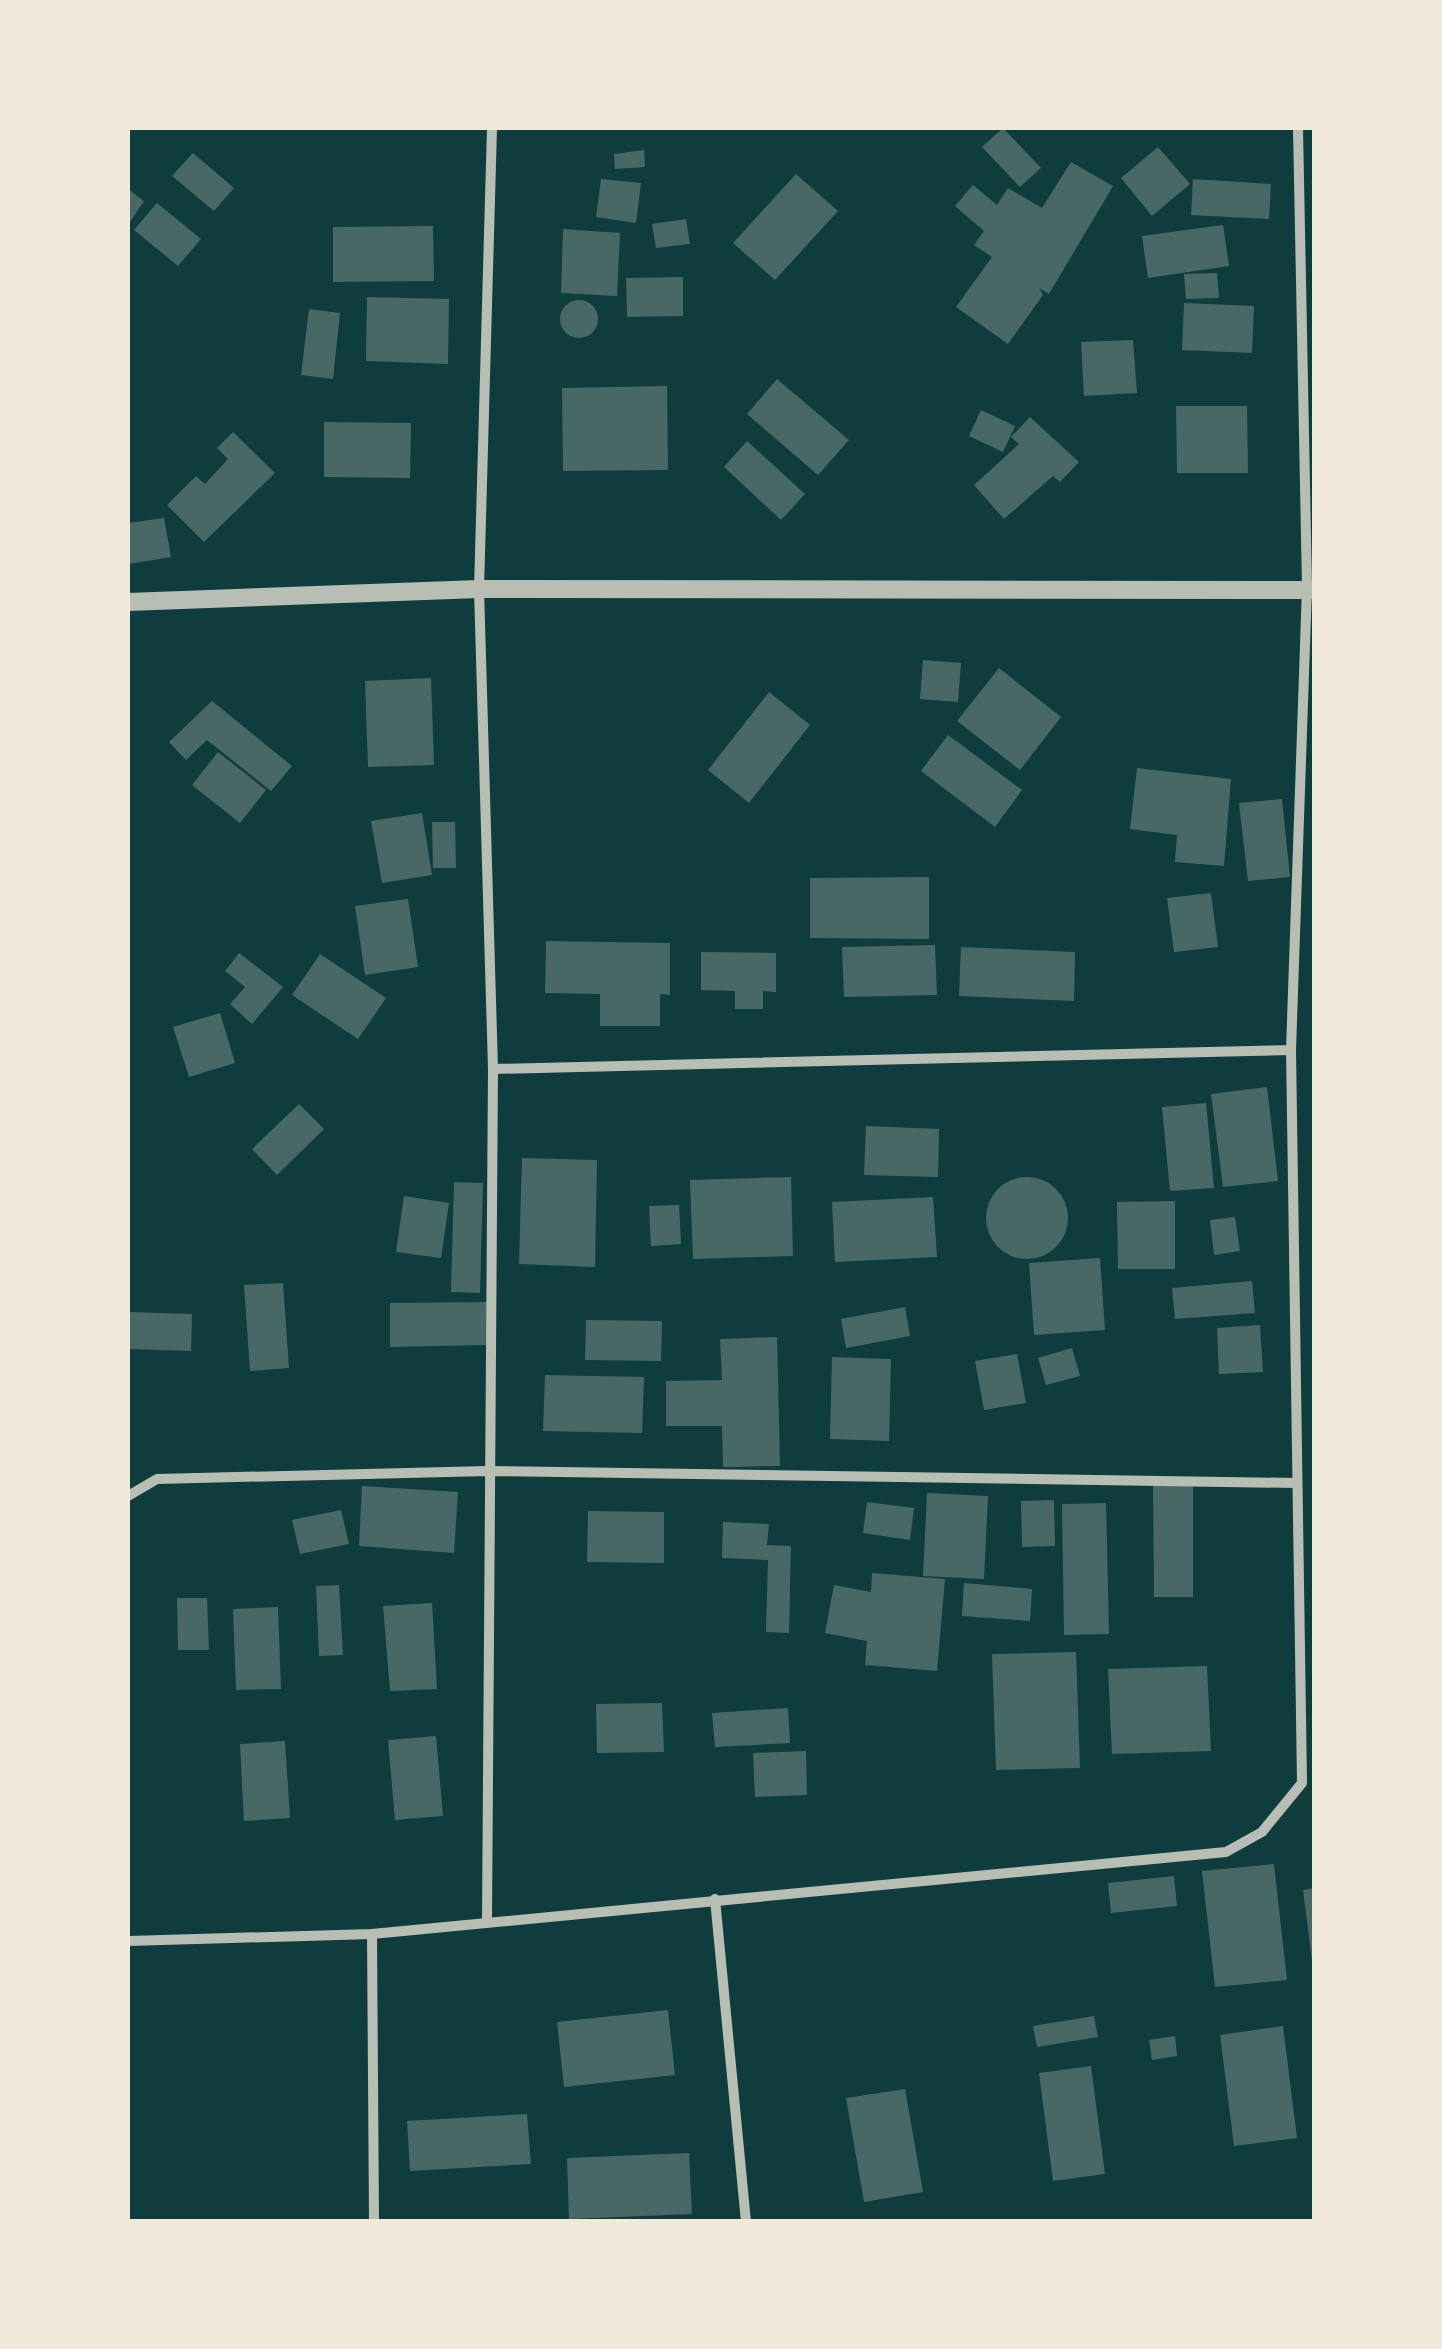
<svg xmlns="http://www.w3.org/2000/svg" width="1442" height="2349" viewBox="0 0 1442 2349" font-family="'PT Sans Narrow',sans-serif">
  <style>
    .building { fill: #486865 }
    .lines { fill: none; stroke-linecap: round; stroke-linejoin: round }
    .minor { stroke: #b8beb3; stroke-width: 10 }
    .tertiary { stroke: #b8beb3; stroke-width: 18 }
  </style>
  <rect width="100%" height="100%" fill="#0f3d3e"/>
  <g class="building">
    <path d="M 1003,128 L 1041,168 L 1020,187 L 982,147 Z"/>
    <path d="M 1158,147 L 1190,184 L 1152,216 L 1121,178 Z"/>
    <path d="M 644,150 L 645,167 L 615,169 L 614,154 Z"/>
    <path d="M 193,153 L 234,188 L 214,211 L 172,176 Z"/>
    <path d="M 1071,162 L 1113,186 L 1049,294 L 1039,288 L 1043,295 L 1008,344 L 956,307 L 992,257 L 974,245 L 984,231 L 955,206 L 973,185 L 997,205 L 1008,188 L 1042,208 Z"/>
    <path d="M 796,174 L 838,211 L 775,280 L 733,243 Z"/>
    <path d="M 601,179 L 641,183 L 636,223 L 596,217 Z"/>
    <path d="M 1193,179 L 1271,184 L 1269,219 L 1191,215 Z"/>
    <path d="M 128,189 L 144,201 L 128,225 Z"/>
    <path d="M 157,203 L 201,239 L 178,266 L 134,230 Z"/>
    <path d="M 686,219 L 690,244 L 656,248 L 652,224 Z"/>
    <path d="M 1223,225 L 1229,266 L 1148,278 L 1142,236 Z"/>
    <path d="M 433,226 L 434,281 L 333,282 L 333,227 Z"/>
    <path d="M 563,229 L 620,233 L 617,296 L 561,293 Z"/>
    <path d="M 1217,273 L 1219,298 L 1186,299 L 1184,274 Z"/>
    <path d="M 683,277 L 683,316 L 627,317 L 626,278 Z"/>
    <path d="M 367,297 L 449,299 L 448,364 L 366,361 Z"/>
    <circle cx="579" cy="319" r="19"/>
    <path d="M 1184,303 L 1254,306 L 1252,353 L 1182,350 Z"/>
    <path d="M 309,309 L 340,313 L 333,379 L 301,375 Z"/>
    <path d="M 1133,340 L 1137,393 L 1084,396 L 1081,342 Z"/>
    <path d="M 777,379 L 849,440 L 818,475 L 747,414 Z"/>
    <path d="M 667,386 L 668,470 L 563,471 L 562,388 Z"/>
    <path d="M 1176,406 L 1247,406 L 1248,473 L 1177,473 Z"/>
    <path d="M 981,410 L 1015,426 L 1003,452 L 969,436 Z"/>
    <path d="M 1030,417 L 1079,462 L 1060,482 L 1053,476 L 1004,519 L 974,485 L 1019,444 L 1011,437 Z"/>
    <path d="M 324,422 L 411,423 L 410,478 L 324,477 Z"/>
    <path d="M 233,432 L 275,473 L 204,542 L 167,505 L 196,476 L 205,484 L 228,459 L 217,448 Z"/>
    <path d="M 747,441 L 805,494 L 781,520 L 724,467 Z"/>
    <path d="M 164,518 L 171,557 L 129,564 L 128,523 Z"/>
    <path d="M 923,660 L 961,663 L 958,702 L 920,699 Z"/>
    <path d="M 999,668 L 1061,717 L 1020,770 L 957,721 Z"/>
    <path d="M 431,678 L 434,765 L 368,767 L 365,681 Z"/>
    <path d="M 769,692 L 810,725 L 749,803 L 708,770 Z"/>
    <path d="M 212,701 L 292,766 L 271,791 L 207,740 L 186,760 L 169,742 Z"/>
    <path d="M 948,735 L 1022,790 L 995,827 L 921,771 Z"/>
    <path d="M 218,752 L 266,790 L 240,823 L 192,785 Z"/>
    <path d="M 1137,768 L 1231,779 L 1224,866 L 1175,862 L 1177,835 L 1130,829 Z"/>
    <path d="M 1282,799 L 1290,877 L 1248,881 L 1239,803 Z"/>
    <path d="M 422,813 L 432,875 L 382,883 L 371,821 Z"/>
    <path d="M 432,822 L 455,822 L 456,868 L 433,868 Z"/>
    <path d="M 929,877 L 929,939 L 810,938 L 810,878 Z"/>
    <path d="M 1211,893 L 1218,947 L 1174,952 L 1167,898 Z"/>
    <path d="M 408,899 L 418,967 L 365,975 L 355,906 Z"/>
    <path d="M 546,941 L 670,943 L 670,995 L 660,994 L 660,1026 L 600,1026 L 600,994 L 545,993 Z"/>
    <path d="M 935,945 L 937,995 L 844,997 L 842,947 Z"/>
    <path d="M 961,947 L 1075,952 L 1074,1001 L 959,996 Z"/>
    <path d="M 701,952 L 776,953 L 776,992 L 763,991 L 763,1009 L 735,1009 L 735,991 L 701,990 Z"/>
    <path d="M 239,953 L 283,987 L 252,1024 L 230,1004 L 245,987 L 225,971 Z"/>
    <path d="M 320,954 L 386,998 L 358,1039 L 292,995 Z"/>
    <path d="M 220,1013 L 235,1063 L 189,1077 L 173,1027 Z"/>
    <path d="M 1267,1087 L 1278,1181 L 1223,1187 L 1211,1094 Z"/>
    <path d="M 1206,1103 L 1214,1188 L 1170,1191 L 1162,1107 Z"/>
    <path d="M 299,1104 L 324,1129 L 277,1175 L 252,1149 Z"/>
    <path d="M 866,1126 L 939,1129 L 938,1177 L 864,1175 Z"/>
    <path d="M 522,1158 L 597,1160 L 595,1267 L 519,1264 Z"/>
    <circle cx="1027" cy="1218" r="41"/>
    <path d="M 791,1177 L 793,1256 L 693,1259 L 690,1180 Z"/>
    <path d="M 454,1182 L 483,1183 L 480,1293 L 451,1292 Z"/>
    <path d="M 404,1196 L 449,1203 L 441,1258 L 396,1252 Z"/>
    <path d="M 933,1197 L 937,1257 L 835,1262 L 832,1202 Z"/>
    <path d="M 1175,1201 L 1175,1269 L 1118,1269 L 1117,1202 Z"/>
    <path d="M 679,1205 L 681,1244 L 651,1246 L 649,1206 Z"/>
    <path d="M 1235,1217 L 1240,1251 L 1214,1255 L 1210,1220 Z"/>
    <path d="M 1100,1258 L 1105,1330 L 1034,1335 L 1029,1263 Z"/>
    <path d="M 1252,1281 L 1255,1313 L 1175,1319 L 1172,1288 Z"/>
    <path d="M 283,1283 L 289,1368 L 250,1371 L 244,1285 Z"/>
    <path d="M 487,1302 L 487,1345 L 390,1347 L 390,1303 Z"/>
    <path d="M 905,1307 L 910,1336 L 846,1348 L 841,1319 Z"/>
    <path d="M 128,1312 L 192,1314 L 191,1351 L 128,1349 Z"/>
    <path d="M 586,1320 L 662,1321 L 661,1361 L 585,1360 Z"/>
    <path d="M 1260,1325 L 1263,1372 L 1219,1374 L 1217,1328 Z"/>
    <path d="M 777,1337 L 780,1466 L 723,1467 L 722,1426 L 666,1426 L 666,1381 L 722,1380 L 720,1339 Z"/>
    <path d="M 1072,1348 L 1080,1376 L 1046,1385 L 1038,1358 Z"/>
    <path d="M 1017,1354 L 1026,1403 L 984,1410 L 975,1361 Z"/>
    <path d="M 832,1357 L 891,1359 L 889,1441 L 830,1439 Z"/>
    <path d="M 545,1375 L 644,1377 L 642,1433 L 543,1431 Z"/>
    <path d="M 1153,1484 L 1193,1484 L 1193,1597 L 1154,1597 Z"/>
    <path d="M 362,1486 L 458,1492 L 454,1553 L 359,1546 Z"/>
    <path d="M 927,1493 L 988,1496 L 984,1579 L 923,1576 Z"/>
    <path d="M 1054,1500 L 1055,1546 L 1022,1547 L 1021,1501 Z"/>
    <path d="M 867,1502 L 914,1508 L 910,1540 L 863,1533 Z"/>
    <path d="M 1106,1503 L 1109,1634 L 1064,1635 L 1062,1504 Z"/>
    <path d="M 341,1510 L 349,1544 L 300,1554 L 292,1520 Z"/>
    <path d="M 588,1511 L 664,1512 L 664,1563 L 587,1562 Z"/>
    <path d="M 723,1522 L 769,1524 L 767,1545 L 791,1546 L 789,1633 L 766,1632 L 768,1560 L 722,1558 Z"/>
    <path d="M 872,1573 L 945,1579 L 937,1671 L 865,1665 L 867,1641 L 825,1633 L 834,1585 L 871,1592 Z"/>
    <path d="M 964,1583 L 1032,1589 L 1030,1621 L 962,1616 Z"/>
    <path d="M 339,1585 L 343,1655 L 319,1656 L 316,1586 Z"/>
    <path d="M 177,1598 L 207,1598 L 209,1650 L 178,1650 Z"/>
    <path d="M 432,1603 L 437,1689 L 390,1691 L 383,1606 Z"/>
    <path d="M 278,1607 L 281,1689 L 236,1690 L 233,1609 Z"/>
    <path d="M 1076,1652 L 1080,1768 L 996,1770 L 992,1654 Z"/>
    <path d="M 1207,1666 L 1211,1751 L 1112,1754 L 1108,1669 Z"/>
    <path d="M 662,1703 L 664,1752 L 597,1753 L 596,1704 Z"/>
    <path d="M 788,1708 L 790,1743 L 715,1747 L 712,1713 Z"/>
    <path d="M 436,1736 L 443,1816 L 395,1820 L 388,1740 Z"/>
    <path d="M 285,1741 L 290,1818 L 244,1821 L 240,1744 Z"/>
    <path d="M 806,1751 L 807,1795 L 755,1797 L 753,1753 Z"/>
    <path d="M 1274,1864 L 1287,1980 L 1215,1987 L 1202,1871 Z"/>
    <path d="M 1174,1876 L 1177,1906 L 1111,1913 L 1108,1883 Z"/>
    <path d="M 1314,1888 L 1314,1961 L 1312,1961 L 1303,1890 Z"/>
    <path d="M 668,2010 L 675,2075 L 564,2087 L 557,2022 Z"/>
    <path d="M 1094,2016 L 1098,2037 L 1037,2047 L 1033,2026 Z"/>
    <path d="M 1283,2026 L 1297,2138 L 1234,2146 L 1220,2035 Z"/>
    <path d="M 1175,2036 L 1177,2056 L 1152,2060 L 1149,2040 Z"/>
    <path d="M 1091,2066 L 1105,2174 L 1053,2181 L 1039,2073 Z"/>
    <path d="M 905,2089 L 923,2192 L 864,2202 L 846,2098 Z"/>
    <path d="M 527,2114 L 531,2164 L 410,2171 L 407,2121 Z"/>
    <path d="M 689,2153 L 692,2214 L 569,2219 L 567,2158 Z"/>
  </g>
  <g class="lines">
    <g class="minor">
      <path d="M 493,1069 L 1291,1050"/>
      <path d="M 128,1496 L 157,1479 L 488,1471 L 1297,1483"/>
      <path d="M 715,1899 L 746,2222"/>
      <path d="M 487,1920 L 493,1069 L 479,589 L 492,128"/>
      <path d="M 372,1934 L 374,2222"/>
      <path d="M 128,1941 L 372,1934 L 1226,1852 L 1262,1832 L 1302,1783 L 1291,1050 L 1307,587 L 1298,128"/>
    </g>
    <path class="tertiary" d="M 128,602 L 479,589 L 1314,590"/>
  </g>
  <rect width="1442" height="2349" fill="none" stroke="#f1e9da" stroke-width="260"/>
</svg>
